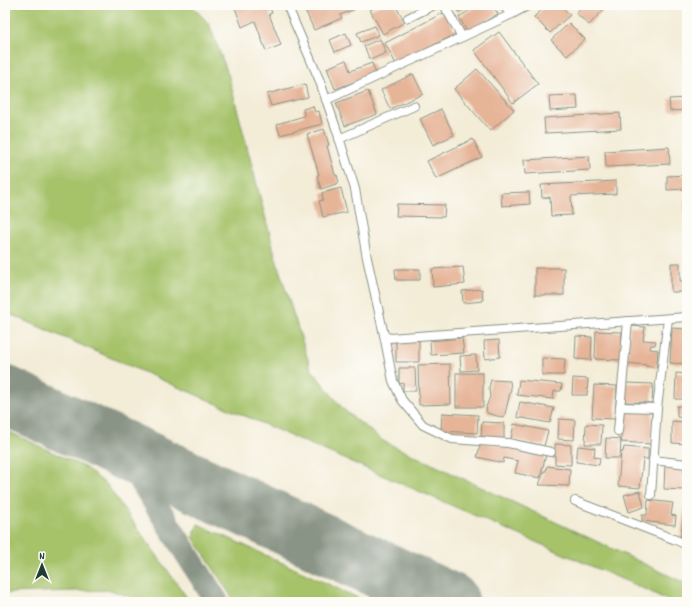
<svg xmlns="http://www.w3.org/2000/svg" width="692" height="607" viewBox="0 0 692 607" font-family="Dekko,sans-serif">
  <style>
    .grass { fill: #a6c36a; stroke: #62804f }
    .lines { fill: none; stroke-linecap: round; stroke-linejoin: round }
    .taxiway { stroke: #899486; stroke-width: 24 }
    .runway { stroke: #899486; stroke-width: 59 }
    .building { fill: #e6b497 }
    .minor-casing { stroke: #899486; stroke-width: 10 }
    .minor { stroke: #fff; stroke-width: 8 }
  </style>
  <rect width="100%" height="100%" fill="#fdfcf7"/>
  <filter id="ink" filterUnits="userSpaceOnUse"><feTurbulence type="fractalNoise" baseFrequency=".025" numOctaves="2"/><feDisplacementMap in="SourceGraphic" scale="8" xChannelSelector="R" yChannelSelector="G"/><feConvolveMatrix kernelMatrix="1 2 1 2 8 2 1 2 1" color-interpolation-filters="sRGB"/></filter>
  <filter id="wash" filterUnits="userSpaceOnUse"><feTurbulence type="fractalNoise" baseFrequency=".012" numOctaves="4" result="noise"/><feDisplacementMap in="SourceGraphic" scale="16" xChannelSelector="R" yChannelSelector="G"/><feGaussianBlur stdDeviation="0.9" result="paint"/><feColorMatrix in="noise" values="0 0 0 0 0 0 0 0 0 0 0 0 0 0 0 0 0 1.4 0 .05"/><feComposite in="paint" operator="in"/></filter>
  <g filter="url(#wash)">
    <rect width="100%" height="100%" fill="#f3ecd7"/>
    <g class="grass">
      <path d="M 5,5 L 191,5 L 209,24 L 228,74 L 278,266 L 311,369 L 343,409 L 383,441 L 687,584 L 687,602 L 671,602 L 649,591 L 5,312 Z"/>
      <path d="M 5,430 L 86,468 L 107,485 L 190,602 L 135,602 L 129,596 L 110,590 L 5,593 Z"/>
      <path d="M 198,524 L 367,602 L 235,602 L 193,537 Z"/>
    </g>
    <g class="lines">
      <path class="taxiway" d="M 121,449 L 217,602"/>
      <path class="runway" d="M 5,395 L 450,602"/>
    </g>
    <g id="blocks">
      <g class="building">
        <path d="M 234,5 L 269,5 L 272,13 L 269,14 L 281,45 L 266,51 L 255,21 L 242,27 Z"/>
        <path d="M 322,5 L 353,5 L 355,9 L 340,15 L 342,18 L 314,30 L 306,12 Z"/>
        <path d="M 380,5 L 395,5 L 405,22 L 383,34 L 370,10 Z"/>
        <path d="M 454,5 L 470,5 L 458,12 Z"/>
        <path d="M 478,5 L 492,5 L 498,14 L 467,32 L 459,17 Z"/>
        <path d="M 547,5 L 560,5 L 570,15 L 550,33 L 534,17 Z"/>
        <path d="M 583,5 L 608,5 L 589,25 L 576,13 Z"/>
        <path d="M 445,12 L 456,34 L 396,64 L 385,43 Z"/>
        <path d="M 569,23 L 585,39 L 567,56 L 551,40 Z"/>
        <path d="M 375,26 L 379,35 L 361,42 L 357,33 Z"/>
        <path d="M 499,32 L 538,84 L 513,103 L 474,50 Z"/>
        <path d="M 346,33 L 351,45 L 335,52 L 330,40 Z"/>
        <path d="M 380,39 L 386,53 L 370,60 L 364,46 Z"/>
        <path d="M 346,60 L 350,71 L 372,63 L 376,74 L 335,89 L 327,68 Z"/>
        <path d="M 477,69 L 514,110 L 490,131 L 454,89 Z"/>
        <path d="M 413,74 L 423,94 L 390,109 L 381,90 Z"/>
        <path d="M 305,84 L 308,97 L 271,106 L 267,94 Z"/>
        <path d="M 368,91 L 377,114 L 345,126 L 336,103 Z"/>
        <path d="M 577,95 L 578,109 L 550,111 L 549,96 Z"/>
        <path d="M 687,98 L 687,110 L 670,111 L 669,99 Z"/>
        <path d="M 313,106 L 315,112 L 319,111 L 322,124 L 280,135 L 277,124 L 304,116 L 303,109 Z"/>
        <path d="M 441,109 L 454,135 L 433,145 L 420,119 Z"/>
        <path d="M 620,113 L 621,129 L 545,133 L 544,118 Z"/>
        <path d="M 324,129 L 329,145 L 327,146 L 335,175 L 337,175 L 339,183 L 321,189 L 317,175 L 319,175 L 307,134 Z"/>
        <path d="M 473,139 L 482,157 L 436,179 L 427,161 Z"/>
        <path d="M 669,147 L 670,164 L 606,167 L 605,151 Z"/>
        <path d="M 589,156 L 590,170 L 525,174 L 524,160 Z"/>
        <path d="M 687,175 L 687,189 L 667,190 L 667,176 Z"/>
        <path d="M 616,181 L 616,194 L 571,196 L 572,215 L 551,216 L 550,197 L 542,198 L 541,185 Z"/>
        <path d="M 341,188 L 347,212 L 323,217 L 319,201 L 323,200 L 322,193 Z"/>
        <path d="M 529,192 L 530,204 L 502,206 L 501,193 Z"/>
        <path d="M 684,201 L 687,201 L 687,225 L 686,225 Z"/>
        <path d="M 397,204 L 445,205 L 444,217 L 396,216 Z"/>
        <path d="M 671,263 L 680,263 L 680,281 L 687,281 L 687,292 L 671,292 Z"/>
        <path d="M 463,267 L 465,284 L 433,287 L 432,269 Z"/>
        <rect x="535" y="268" width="29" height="27"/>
        <path d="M 395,269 L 420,269 L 420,280 L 396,280 Z"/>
        <path d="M 482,289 L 483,301 L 463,303 L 462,291 Z"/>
        <path d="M 630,326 L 645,327 L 643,340 L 656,341 L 655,345 L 651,345 L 650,349 L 658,350 L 656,368 L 646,366 L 646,365 L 627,363 Z"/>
        <path d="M 672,328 L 687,329 L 687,364 L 670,363 Z"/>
        <path d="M 596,331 L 622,332 L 621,360 L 595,359 Z"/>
        <path d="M 576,336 L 592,337 L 591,360 L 575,359 Z"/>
        <path d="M 462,338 L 464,353 L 431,355 L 430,341 Z"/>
        <path d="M 419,339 L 419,362 L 396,362 L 396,340 Z"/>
        <path d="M 499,340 L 500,357 L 485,359 L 484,341 Z"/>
        <path d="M 476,355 L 477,370 L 461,371 L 460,356 Z"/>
        <path d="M 542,358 L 565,359 L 564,375 L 542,375 Z"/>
        <path d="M 450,364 L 451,404 L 419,405 L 418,365 Z"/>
        <path d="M 399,368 L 415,368 L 416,391 L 403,391 L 403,383 L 399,384 Z"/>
        <rect x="456" y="373" width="27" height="34"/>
        <path d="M 676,373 L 687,374 L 687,399 L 675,399 Z"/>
        <path d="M 573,378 L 588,379 L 587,395 L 572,395 Z"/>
        <path d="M 491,380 L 510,381 L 511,389 L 504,418 L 487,413 L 486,407 L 490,397 L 489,388 Z"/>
        <path d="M 519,380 L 562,384 L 561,391 L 554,391 L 553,399 L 517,395 Z"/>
        <path d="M 626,383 L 653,384 L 652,403 L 625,402 Z"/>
        <path d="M 594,385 L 617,386 L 615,419 L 592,418 Z"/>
        <path d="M 520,402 L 554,408 L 550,423 L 517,417 Z"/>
        <path d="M 677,406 L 687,406 L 687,418 L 677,417 Z"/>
        <path d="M 623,409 L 652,411 L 651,444 L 621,442 Z"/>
        <path d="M 442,413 L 478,415 L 477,433 L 441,431 Z"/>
        <path d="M 559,419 L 575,420 L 574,440 L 558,439 Z"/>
        <path d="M 672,421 L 687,422 L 687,444 L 672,443 Z"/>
        <path d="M 482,422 L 504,423 L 504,439 L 481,438 Z"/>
        <path d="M 514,424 L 548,431 L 544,446 L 511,439 Z"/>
        <path d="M 586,424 L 602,425 L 601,444 L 585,444 Z"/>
        <path d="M 606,438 L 621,439 L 620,458 L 605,458 Z"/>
        <path d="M 481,442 L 546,455 L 540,478 L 515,473 L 518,461 L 504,458 L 503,463 L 477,457 Z"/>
        <path d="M 555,444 L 571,445 L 571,465 L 555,464 Z"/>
        <path d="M 578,446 L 595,448 L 594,457 L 600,458 L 599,465 L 576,462 Z"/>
        <path d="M 624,447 L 648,449 L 648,459 L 643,459 L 640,488 L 618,486 L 621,452 L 623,452 Z"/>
        <path d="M 665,464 L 684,465 L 683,490 L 664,489 Z"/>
        <path d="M 547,466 L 570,469 L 569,486 L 539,485 L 544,471 L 546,471 Z"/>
        <path d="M 640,491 L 644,507 L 629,512 L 624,495 Z"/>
        <path d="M 648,500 L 673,503 L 671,515 L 676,516 L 675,525 L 642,521 L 642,515 L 647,515 Z"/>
        <path d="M 685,506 L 687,506 L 687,541 L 680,540 Z"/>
      </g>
    </g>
  </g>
  <g filter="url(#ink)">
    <use href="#blocks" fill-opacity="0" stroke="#899486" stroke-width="1"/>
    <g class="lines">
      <defs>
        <g id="minor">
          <path d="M 287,5 L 319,79 L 337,131 L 355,189 L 367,258 L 384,335 L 389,338 L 687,317"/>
          <path d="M 444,5 L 462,37"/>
          <path d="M 502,5 L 512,14"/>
          <path d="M 408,18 L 434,5"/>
          <path d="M 326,100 L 512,14 L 529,5"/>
          <path d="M 339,139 L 414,106"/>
          <path d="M 384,335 L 393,381 L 402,400 L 423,425 L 452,439 L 508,443 L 551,452"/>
          <path d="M 620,407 L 657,408"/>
          <path d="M 618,431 L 628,321"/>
          <path d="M 653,460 L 687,464"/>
          <path d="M 651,495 L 657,408 L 668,319"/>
          <path d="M 575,501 L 676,540 L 687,545"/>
        </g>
      </defs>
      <use href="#minor" class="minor-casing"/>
      <use href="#minor" class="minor"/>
    </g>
  </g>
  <rect width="692" height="607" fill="none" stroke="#fdfcf7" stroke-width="20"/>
  <g transform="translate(42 565)" stroke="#fdfcf7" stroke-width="3" paint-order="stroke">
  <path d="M0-3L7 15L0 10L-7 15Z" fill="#1f3d34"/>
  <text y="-6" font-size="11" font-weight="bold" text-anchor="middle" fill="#1f3d34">N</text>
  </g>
</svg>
